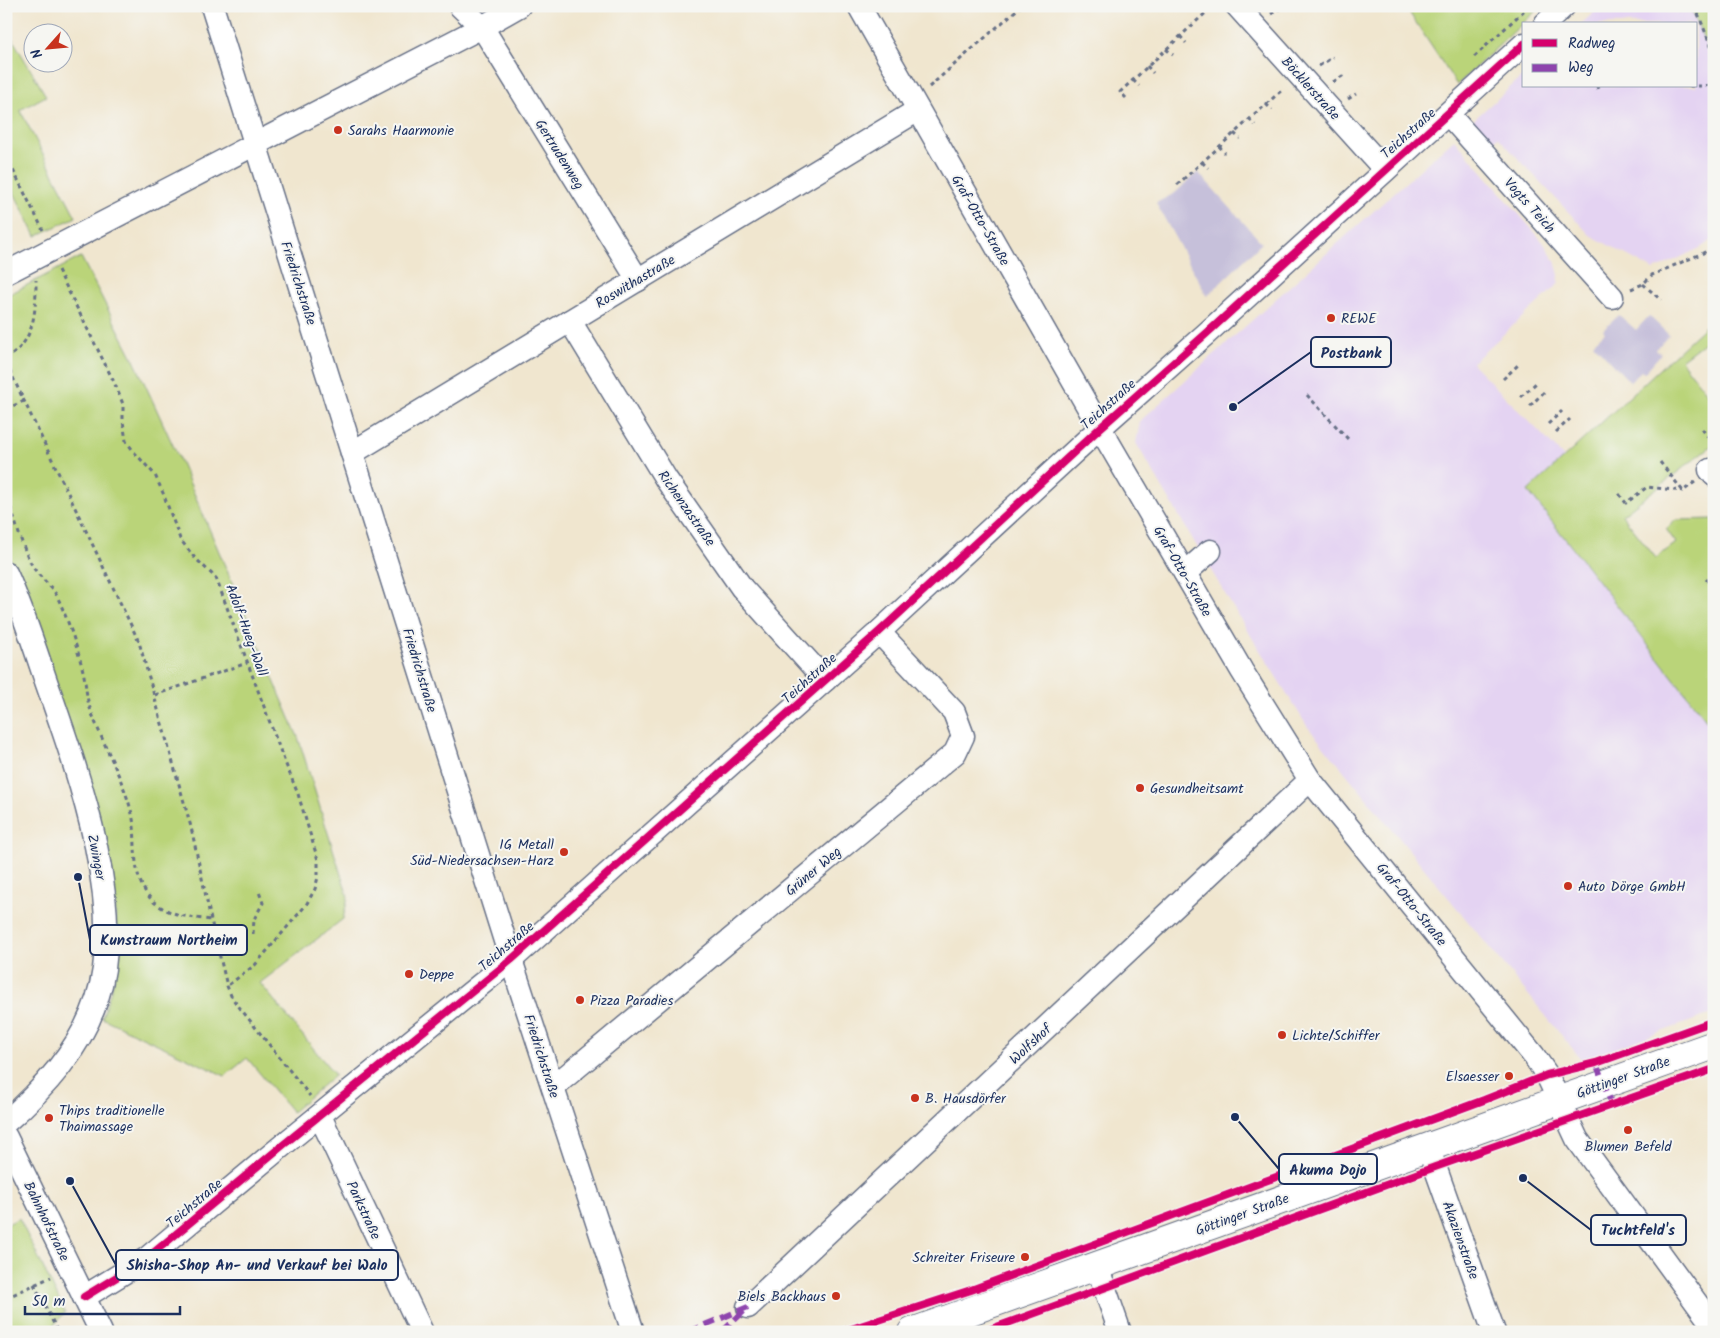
<svg xmlns="http://www.w3.org/2000/svg" width="1720" height="1338" viewBox="0 0 1720 1338" font-family="Kalam,sans-serif">
  <style>
    .built { fill: #e4d3f2 }
    .industrial { fill: #c6c0da }
    .green { fill: #bad479; stroke: #6a826c }
    .lines { fill: none; stroke-linecap: round; stroke-linejoin: round }
    .minor-casing { stroke: #666f86; stroke-width: 25 }
    .major-casing { stroke: #666f86; stroke-width: 30 }
    .path { stroke: #666f86; stroke-width: 3; stroke-dasharray: 4 4; stroke-linecap: butt }
    .minor { stroke: #fff; stroke-width: 22 }
    .major { stroke: #fff; stroke-width: 28 }
    .quiet { stroke: #8e44ad; stroke-width: 6; stroke-dasharray: 12 6; stroke-linecap: butt }
    .cycleway-casing { stroke: #f6f6f2; stroke-width: 11 }
    .cycleway { stroke: #d6006c; stroke-width: 8 }
    .poi-dot { fill: #c8321e; stroke: #f6f6f2; stroke-width: 2 }
    .labels { text-anchor: middle; stroke-width: 4; stroke-linejoin: round; paint-order: stroke }
    .street-label { font-size: 14px; fill: #1b2f5e; stroke: #f6f6f2 }
    .poi-label { font-size: 14px; fill: #1b2f5e; stroke: #f6f6f2; text-anchor: start }
    .leader { fill: none; stroke: #1b2f5e; stroke-width: 2 }
    .callout-dot { fill: #1b2f5e; stroke: #f6f6f2; stroke-width: 2 }
    .callout { fill: #f6f6f2; stroke: #1b2f5e; stroke-width: 2 }
    .callout-label { font-size: 15px; text-anchor: middle; font-weight: bold; fill: #1b2f5e }
  </style>
  <rect width="100%" height="100%" fill="#f6f6f2"/>
  <filter id="ink" filterUnits="userSpaceOnUse"><feTurbulence type="fractalNoise" baseFrequency=".02" numOctaves="2"/><feDisplacementMap in="SourceGraphic" scale="10" xChannelSelector="R" yChannelSelector="G"/><feConvolveMatrix kernelMatrix="1 2 1 2 8 2 1 2 1" color-interpolation-filters="sRGB"/></filter>
  <filter id="wash" filterUnits="userSpaceOnUse"><feTurbulence type="fractalNoise" baseFrequency=".0096" numOctaves="4" result="noise"/><feDisplacementMap in="SourceGraphic" scale="20" xChannelSelector="R" yChannelSelector="G"/><feGaussianBlur stdDeviation="1.12" result="paint"/><feColorMatrix in="noise" values="0 0 0 0 0 0 0 0 0 0 0 0 0 0 0 0 0 1.4 0 .05"/><feComposite in="paint" operator="in"/></filter>
  <g filter="url(#wash)">
    <rect width="100%" height="100%" fill="#f0e6cf"/>
    <g class="built">
      <path d="M 1601,6 L 1690,6 L 1714,64 L 1714,239 L 1700,248 L 1654,270 L 1590,235 L 1498,137 L 1490,143 L 1471,122 L 1524,75 L 1524,86 L 1696,86 L 1696,24 L 1581,24 Z"/>
      <path d="M 1454,139 L 1543,242 L 1555,261 L 1559,275 L 1558,284 L 1550,292 L 1472,363 L 1564,457 L 1528,491 L 1714,730 L 1714,1013 L 1582,1060 L 1307,726 L 1231,604 L 1136,443 L 1140,421 Z"/>
    </g>
    <g class="industrial">
      <path d="M 1198,172 L 1262,243 L 1207,296 L 1156,203 L 1175,193 Z"/>
      <path d="M 1619,315 L 1636,330 L 1649,316 L 1669,335 L 1656,349 L 1661,354 L 1644,373 L 1641,371 L 1630,382 L 1593,343 L 1605,332 L 1603,330 Z"/>
    </g>
    <g class="green">
      <path d="M 1405,6 L 1541,6 L 1457,85 Z"/>
      <path d="M 1690,6 L 1714,6 L 1714,64 Z"/>
      <path d="M 6,28 L 46,96 L 20,110 L 76,217 L 36,236 L 6,177 Z"/>
      <path d="M 81,257 L 133,358 L 182,465 L 298,737 L 348,897 L 343,919 L 260,983 L 335,1075 L 292,1112 L 247,1058 L 225,1076 L 102,1018 L 114,980 L 117,960 L 115,904 L 27,597 L 6,551 L 6,296 Z"/>
      <path d="M 1714,318 L 1714,335 L 1681,360 L 1714,402 L 1714,444 L 1622,515 L 1656,558 L 1676,543 L 1666,529 L 1676,520 L 1714,519 L 1714,730 L 1528,491 Z"/>
      <path d="M 19,1218 L 65,1312 L 52,1328 L 46,1332 L 6,1332 L 6,1225 Z"/>
    </g>
  </g>
  <g filter="url(#ink)">
    <g class="lines">
      <defs>
        <g id="minor">
          <path d="M 212,6 L 511,960 L 633,1332"/>
          <path d="M 460,6 L 482,27 L 638,280"/>
          <path d="M 859,6 L 1100,428 L 1242,671 L 1310,780 L 1534,1056 L 1547,1075 L 1577,1139 L 1714,1327"/>
          <path d="M 1237,6 L 1385,170"/>
          <path d="M 1545,24 L 1564,6"/>
          <path d="M 1448,114 L 1612,297"/>
          <path d="M 6,273 L 482,27 L 519,6"/>
          <path d="M 570,321 L 666,479 L 742,588 L 825,680"/>
          <path d="M 352,453 L 918,110"/>
          <path d="M 1710,470 L 1714,475"/>
          <path d="M 6,573 C 23,610 35,649 48,687 C 78,773 127,909 97,999 C 81,1048 45,1088 6,1122"/>
          <path d="M 1185,573 L 1210,551"/>
          <path d="M 553,1087 L 955,753 L 963,736 L 954,712 L 879,632"/>
          <path d="M 320,1116 L 422,1332"/>
          <path d="M 6,1137 L 101,1332"/>
          <path d="M 1428,1147 L 1494,1332"/>
          <path d="M 1097,1266 L 1120,1332"/>
          <path d="M 84,1297 L 146,1259 L 283,1145 L 511,960 L 879,632 L 1100,428 L 1207,333 L 1524,44"/>
          <path d="M 748,1307 L 1310,780"/>
        </g>
        <path id="major" d="M 912,1332 L 1714,1045"/>
      </defs>
      <use href="#minor" class="minor-casing"/>
      <use href="#major" class="major-casing"/>
      <g class="path">
        <path d="M 1695,6 L 1714,54"/>
        <path d="M 1271,14 L 1279,9"/>
        <path d="M 1180,36 L 1186,43"/>
        <path d="M 1166,49 L 1173,55"/>
        <path d="M 1474,57 L 1529,6"/>
        <path d="M 1147,66 L 1153,73"/>
        <path d="M 1319,66 L 1333,57"/>
        <path d="M 1133,80 L 1139,86"/>
        <path d="M 1333,82 L 1344,75"/>
        <path d="M 1689,86 L 1705,86 L 1714,84"/>
        <path d="M 929,87 L 1021,6"/>
        <path d="M 1596,88 L 1602,86"/>
        <path d="M 1126,98 L 1120,92 L 1213,6"/>
        <path d="M 1348,99 L 1356,94"/>
        <path d="M 1266,104 L 1272,110"/>
        <path d="M 1249,119 L 1255,125"/>
        <path d="M 1234,133 L 1240,139"/>
        <path d="M 1219,146 L 1225,153"/>
        <path d="M 6,156 L 43,230"/>
        <path d="M 1202,162 L 1208,168"/>
        <path d="M 1177,185 L 1283,89"/>
        <path d="M 58,270 L 114,382 L 123,404 L 123,421 L 126,441 L 135,453 L 155,475 L 163,493 L 180,539 L 194,557 L 216,578 L 282,755 L 298,794 L 318,860 L 318,877 L 315,889 L 306,905 L 255,965 L 227,986"/>
        <path d="M 1643,284 L 1661,300"/>
        <path d="M 1631,289 L 1643,284 L 1652,275 L 1703,253 L 1714,247"/>
        <path d="M 6,360 C 11,356 17,351 21,346 C 36,329 36,301 36,280"/>
        <path d="M 6,363 L 139,642 L 191,827 L 211,920 L 227,986 L 232,998 L 310,1096"/>
        <path d="M 1503,379 L 1518,365"/>
        <path d="M 1307,395 L 1349,440"/>
        <path d="M 1521,397 L 1536,383"/>
        <path d="M 1530,406 L 1544,392"/>
        <path d="M 6,409 L 24,401"/>
        <path d="M 1548,424 L 1562,411"/>
        <path d="M 1702,429 L 1714,445"/>
        <path d="M 1556,432 L 1570,419"/>
        <path d="M 1660,462 L 1683,491 L 1695,482"/>
        <path d="M 6,493 C 14,516 21,546 33,567 C 40,578 51,585 57,596 C 68,620 77,646 83,671 C 86,683 86,697 90,708 C 102,743 121,774 131,810 C 139,837 129,869 147,894 C 162,915 187,917 211,920"/>
        <path d="M 1619,494 L 1626,503 L 1647,487 L 1683,491"/>
        <path d="M 1706,579 L 1714,588"/>
        <path d="M 155,695 L 247,663"/>
        <path d="M 253,934 L 254,919 L 263,903 L 259,892"/>
        <path d="M 34,1284 L 58,1332"/>
        <path d="M 6,1298 L 51,1277"/>
      </g>
      <use href="#minor" class="minor"/>
      <use href="#major" class="major"/>
      <g class="quiet">
        <path d="M 1596,1063 L 1612,1105"/>
        <path d="M 688,1332 L 748,1307"/>
        <path d="M 722,1332 L 744,1311"/>
      </g>
      <defs>
        <g id="cycleway">
          <path d="M 84,1297 L 146,1259 L 283,1145 L 511,960 L 879,632 L 1100,428 L 1207,333 L 1524,44"/>
          <path d="M 842,1332 L 971,1290 L 1484,1100 L 1547,1075 L 1596,1063 L 1714,1021"/>
          <path d="M 983,1332 L 1435,1167 L 1714,1069"/>
        </g>
      </defs>
      <use href="#cycleway" class="cycleway-casing"/>
      <use href="#cycleway" class="cycleway"/>
    </g>
  </g>
  <g class="poi-dot">
    <circle cx="338" cy="130" r="5"/>
    <circle cx="1331" cy="318" r="5"/>
    <circle cx="1140" cy="788" r="5"/>
    <circle cx="564" cy="852" r="5"/>
    <circle cx="1568" cy="886" r="5"/>
    <circle cx="409" cy="974" r="5"/>
    <circle cx="580" cy="1000" r="5"/>
    <circle cx="1282" cy="1035" r="5"/>
    <circle cx="1509" cy="1076" r="5"/>
    <circle cx="915" cy="1098" r="5"/>
    <circle cx="49" cy="1118" r="5"/>
    <circle cx="1628" cy="1130" r="5"/>
    <circle cx="1025" cy="1257" r="5"/>
    <circle cx="836" cy="1296" r="5"/>
  </g>
  <g class="labels">
    <g class="street-label">
      <text transform="translate(1311 88) rotate(48)" y="5">Böcklerstraße</text>
      <text transform="translate(1408 133) rotate(-42)" y="5">Teichstraße</text>
      <text transform="translate(560 154) rotate(58)" y="5">Gertrudenweg</text>
      <text transform="translate(1530 205) rotate(48)" y="5">Vogts Teich</text>
      <text transform="translate(981 220) rotate(60)" y="5">Graf-Otto-Straße</text>
      <text transform="translate(635 281) rotate(-31)" y="5">Roswithastraße</text>
      <text transform="translate(299 283) rotate(72)" y="5">Friedrichstraße</text>
      <text transform="translate(1108 404) rotate(-42)" y="5">Teichstraße</text>
      <text transform="translate(687 508) rotate(55)" y="5">Richenzastraße</text>
      <text transform="translate(1183 571) rotate(60)" y="5">Graf-Otto-Straße</text>
      <text transform="translate(247 630) rotate(70)" y="5">Adolf-Hueg-Wall</text>
      <text transform="translate(420 670) rotate(73)" y="5">Friedrichstraße</text>
      <text transform="translate(809 678) rotate(-42)" y="5">Teichstraße</text>
      <text transform="translate(97 857) rotate(79)" y="5">Zwinger</text>
      <text transform="translate(813 871) rotate(-40)" y="5">Grüner Weg</text>
      <text transform="translate(1412 904) rotate(51)" y="5">Graf-Otto-Straße</text>
      <text transform="translate(506 946) rotate(-41)" y="5">Teichstraße</text>
      <text transform="translate(1030 1044) rotate(-43)" y="5">Wolfshof</text>
      <text transform="translate(542 1056) rotate(72)" y="5">Friedrichstraße</text>
      <text transform="translate(1623 1077) rotate(-20)" y="5">Göttinger Straße</text>
      <text transform="translate(194 1203) rotate(-40)" y="5">Teichstraße</text>
      <text transform="translate(364 1210) rotate(65)" y="5">Parkstraße</text>
      <text transform="translate(1242 1214) rotate(-20)" y="5">Göttinger Straße</text>
      <text transform="translate(47 1221) rotate(64)" y="5">Bahnhofstraße</text>
      <text transform="translate(1461 1240) rotate(70)" y="5">Akazienstraße</text>
    </g>
    <g class="poi-label">
      <text x="348" y="135">Sarahs Haarmonie</text>
      <text x="1341" y="323">REWE</text>
      <text x="1150" y="793">Gesundheitsamt</text>
      <text x="554" y="849" text-anchor="end">IG Metall<tspan x="554" dy="16">Süd-Niedersachsen-Harz</tspan></text>
      <text x="1578" y="891">Auto Dörge GmbH</text>
      <text x="419" y="979">Deppe</text>
      <text x="590" y="1005">Pizza Paradies</text>
      <text x="1292" y="1040">Lichte/Schiffer</text>
      <text x="1499" y="1081" text-anchor="end">Elsaesser</text>
      <text x="925" y="1103">B. Hausdörfer</text>
      <text x="59" y="1115">Thips traditionelle<tspan x="59" dy="16">Thaimassage</tspan></text>
      <text x="1628" y="1151" text-anchor="middle">Blumen Befeld</text>
      <text x="1015" y="1262" text-anchor="end">Schreiter Friseure</text>
      <text x="826" y="1301" text-anchor="end">Biels Backhaus</text>
    </g>
  </g>
  <path class="leader" d="M1233 407L1311 352M78 877L90 940M1235 1117L1279 1169M1523 1178L1591 1230M70 1181L116 1265"/>
  <g class="callout-dot">
    <circle cx="1233" cy="407" r="5"/>
    <circle cx="78" cy="877" r="5"/>
    <circle cx="1235" cy="1117" r="5"/>
    <circle cx="1523" cy="1178" r="5"/>
    <circle cx="70" cy="1181" r="5"/>
  </g>
  <g class="callout">
    <rect x="1311" y="337" width="80" height="30" rx="5"/>
    <rect x="90" y="925" width="157" height="30" rx="5"/>
    <rect x="1279" y="1154" width="98" height="30" rx="5"/>
    <rect x="1591" y="1215" width="95" height="30" rx="5"/>
    <rect x="116" y="1250" width="282" height="30" rx="5"/>
  </g>
  <g class="callout-label">
    <text x="1351" y="358">Postbank</text>
    <text x="169" y="945">Kunstraum Northeim</text>
    <text x="1328" y="1175">Akuma Dojo</text>
    <text x="1638" y="1235">Tuchtfeld's</text>
    <text x="257" y="1270">Shisha-Shop An- und Verkauf bei Walo</text>
  </g>
  <rect width="1720" height="1338" fill="none" stroke="#f6f6f2" stroke-width="25"/>
  <rect x="1522" y="22" width="175" height="65" fill="#f6f6f2" stroke="#9ea6b7"/>
  <rect x="1532" y="39" width="25" height="8" fill="#d6006c" stroke="#9ea6b7"/>
  <text x="1568" y="48" font-size="15" fill="#1b2f5e">Radweg</text>
  <rect x="1532" y="64" width="25" height="8" fill="#8e44ad" stroke="#9ea6b7"/>
  <text x="1568" y="72" font-size="15" fill="#1b2f5e">Weg</text>
  <g transform="translate(48 48) rotate(243)"><circle r="24" fill="#f6f6f2" stroke="#9ea6b7"/>
  <path d="M0-4L9 19L0 12L-9 19Z" fill="#c8321e"/>
  <text y="-8" font-size="14" font-weight="bold" text-anchor="middle" fill="#1b2f5e">N</text>
  </g>
  <path d="M25 1306v8h155v-8" fill="none" stroke="#1b2f5e" stroke-width="2.5"/>
  <text x="32" y="1306" font-size="15" fill="#1b2f5e" stroke="#f6f6f2" stroke-width="4" paint-order="stroke">50 m</text>
</svg>
